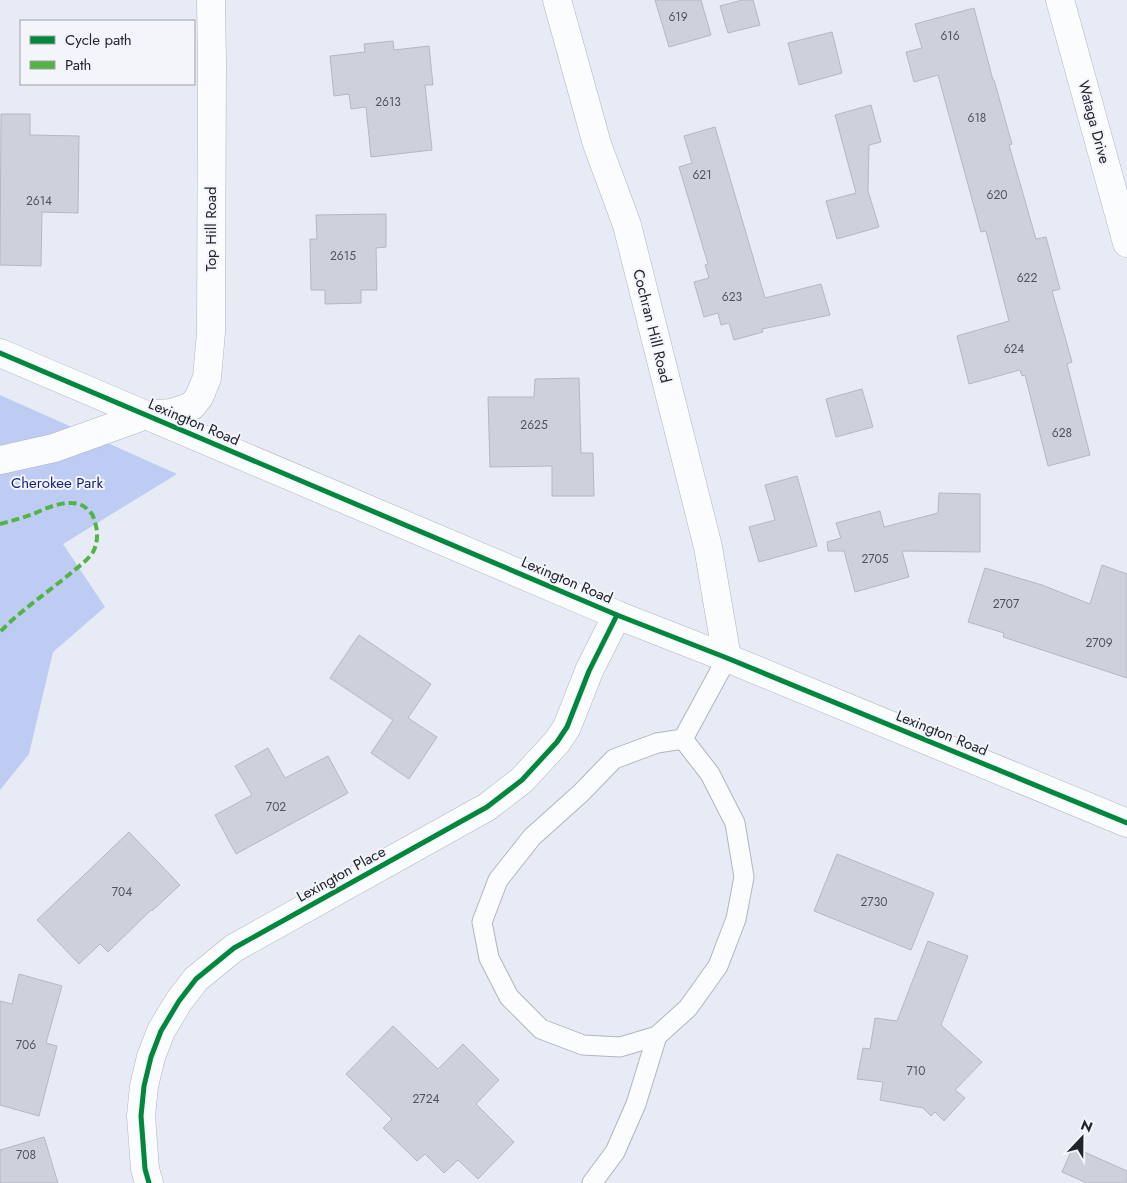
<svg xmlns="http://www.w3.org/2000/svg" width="1127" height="1183" viewBox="0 0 1127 1183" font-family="Jost,sans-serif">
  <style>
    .green { fill: #beccf4 }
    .building { fill: #cdd1db; stroke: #b4b8c2 }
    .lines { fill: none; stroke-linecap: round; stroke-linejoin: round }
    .lane-casing { stroke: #b1b5be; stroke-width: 21 }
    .street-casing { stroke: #b1b5be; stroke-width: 29 }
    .primary-casing { stroke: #b1b5be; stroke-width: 29 }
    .lane { stroke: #fbfcfe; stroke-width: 19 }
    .street { stroke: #fbfcfe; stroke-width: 28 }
    .primary { stroke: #fbfcfe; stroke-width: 28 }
    .quiet { stroke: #55b246; stroke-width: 4; stroke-dasharray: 8 4; stroke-linecap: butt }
    .cycleway-casing { stroke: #f3f5fa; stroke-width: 8 }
    .cycleway { stroke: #00873e; stroke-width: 5 }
    .labels { text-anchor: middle; stroke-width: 4; stroke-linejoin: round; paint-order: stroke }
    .number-label { font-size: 12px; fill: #4f525c }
    .street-label { font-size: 15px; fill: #21242e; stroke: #f3f5fa }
    .park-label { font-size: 15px; fill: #151d7d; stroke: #f3f5fa }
  </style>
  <rect width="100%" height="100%" fill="#e6ebf6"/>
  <path class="green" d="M 0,395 L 177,474 L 63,544 L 105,607 L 53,652 L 29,754 L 0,790 Z"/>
  <g class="building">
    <path d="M 655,0 L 701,0 L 711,35 L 669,47 Z"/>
    <path d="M 742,0 L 753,0 L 760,25 L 728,33 L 720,6 Z"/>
    <path d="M 974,8 L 993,80 L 994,80 L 1012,144 L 1009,145 L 1036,239 L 1046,237 L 1060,289 L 1052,291 L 1072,362 L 1067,364 L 1090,455 L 1048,466 L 1025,375 L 1022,376 L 1020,370 L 969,384 L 957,336 L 1009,321 L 986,231 L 981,232 L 938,75 L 914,82 L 906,52 L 922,48 L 915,24 Z"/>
    <path d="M 832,32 L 842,73 L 799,85 L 788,43 Z"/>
    <path d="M 393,41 L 394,50 L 429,46 L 433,85 L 425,85 L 432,150 L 371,157 L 366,107 L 351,109 L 349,94 L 334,96 L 330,56 L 365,52 L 364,44 Z"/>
    <path d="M 871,105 L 881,142 L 869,145 L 868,191 L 879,227 L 837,239 L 826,201 L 856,193 L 835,115 Z"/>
    <path d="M 1,114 L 30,114 L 30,135 L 79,136 L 78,213 L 42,212 L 41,266 L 0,265 Z"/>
    <path d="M 715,127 L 765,298 L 821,284 L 830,315 L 762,329 L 763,332 L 734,340 L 729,323 L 721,325 L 718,313 L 704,317 L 694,282 L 709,278 L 705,265 L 708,264 L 679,167 L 692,163 L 684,136 Z"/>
    <path d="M 386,214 L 386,247 L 376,248 L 377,290 L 361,290 L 361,303 L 325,304 L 325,290 L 311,290 L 310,239 L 317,239 L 316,215 Z"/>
    <path d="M 579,378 L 581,453 L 593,453 L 594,496 L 552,496 L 552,466 L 490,467 L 488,397 L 534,397 L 535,379 Z"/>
    <path d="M 862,389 L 873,427 L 836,437 L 826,399 Z"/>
    <path d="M 797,476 L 817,546 L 759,562 L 749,527 L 775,520 L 765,485 Z"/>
    <path d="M 939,493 L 980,494 L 980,552 L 902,551 L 909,577 L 855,592 L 844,551 L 828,551 L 827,542 L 841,538 L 836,523 L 880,511 L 884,527 L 938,513 Z"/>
    <path d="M 1102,565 L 1127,574 L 1127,678 L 1003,637 L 1004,633 L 968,622 L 985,568 L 1042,585 L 1090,604 Z"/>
    <path d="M 359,635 L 431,684 L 408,718 L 437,737 L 409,779 L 371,753 L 393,720 L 330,678 Z"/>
    <path d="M 268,748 L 285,778 L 328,756 L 348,793 L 236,854 L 215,815 L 252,795 L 235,766 Z"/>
    <path d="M 129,832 L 180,885 L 152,911 L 151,910 L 108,952 L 100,944 L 79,964 L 37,920 Z"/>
    <path d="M 837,854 L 934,893 L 911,950 L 814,911 Z"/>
    <path d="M 928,941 L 968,956 L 941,1025 L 982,1062 L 955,1090 L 965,1098 L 944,1121 L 935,1112 L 931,1116 L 923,1108 L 880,1100 L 883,1082 L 857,1079 L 863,1048 L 870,1049 L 875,1018 L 897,1021 Z"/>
    <path d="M 19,974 L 62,986 L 46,1043 L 57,1046 L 39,1116 L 0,1105 L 0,1001 L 12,1004 Z"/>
    <path d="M 393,1026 L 438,1069 L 463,1044 L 499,1080 L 476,1104 L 514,1142 L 478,1179 L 458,1160 L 444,1173 L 425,1154 L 417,1161 L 383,1128 L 392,1119 L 346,1074 Z"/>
    <path d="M 44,1137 L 58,1183 L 0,1183 L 0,1150 Z"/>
    <path d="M 1073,1147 L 1127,1171 L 1127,1183 L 1087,1183 L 1062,1172 Z"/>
  </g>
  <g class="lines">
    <defs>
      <g id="lane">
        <path d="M 683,739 L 710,774 L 735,823 L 744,877 L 736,919 L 718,966 L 688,1008 L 657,1036 L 620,1047 L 583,1045 L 541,1029 L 509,997 L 489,958 L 482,922 L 498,880 L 532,837 L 581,793 L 614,759 L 657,743 L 683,739 L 727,658"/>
        <path d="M 592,1183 L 615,1152 L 636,1104 L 657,1036"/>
      </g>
      <g id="street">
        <path d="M 557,0 L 597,144 L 627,225 L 708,547 L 727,658"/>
        <path d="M 1060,0 L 1127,243"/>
        <path d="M 0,460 L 54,448 L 146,415 L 172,413 L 192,406 L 199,397 L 207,378 L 211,332 L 212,61 L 211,0"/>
        <path d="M 149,1183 L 145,1169 L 141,1116 L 144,1086 L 151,1057 L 161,1031 L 179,1001 L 196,979 L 234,948 L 487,807 L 522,780 L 557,742 L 567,727 L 589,671 L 617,615"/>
      </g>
      <path id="primary" d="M 0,353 L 617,615 L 727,658 L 1127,823"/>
    </defs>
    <use href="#lane" class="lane-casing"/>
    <use href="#street" class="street-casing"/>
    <use href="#primary" class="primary-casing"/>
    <use href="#lane" class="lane"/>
    <use href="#street" class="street"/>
    <use href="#primary" class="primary"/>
    <path class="quiet" d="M 0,524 C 11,521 22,518 33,514 C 49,507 76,494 90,512 C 93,514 94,519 95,522 C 98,532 98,543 93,552 C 88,560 78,567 71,573 C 47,593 21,610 0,632"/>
    <defs>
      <g id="cycleway">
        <path d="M 0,353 L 617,615 L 727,658 L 1127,823"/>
        <path d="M 149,1183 L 145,1169 L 141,1116 L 144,1086 L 151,1057 L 161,1031 L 179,1001 L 196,979 L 234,948 L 487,807 L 522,780 L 557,742 L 567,727 L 589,671 L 617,615"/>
      </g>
    </defs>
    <use href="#cycleway" class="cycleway-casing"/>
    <use href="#cycleway" class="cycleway"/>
  </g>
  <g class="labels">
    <g class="number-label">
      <text x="678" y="21">619</text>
      <text x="950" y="40">616</text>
      <text x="388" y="106">2613</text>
      <text x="977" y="122">618</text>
      <text x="702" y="179">621</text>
      <text x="997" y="199">620</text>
      <text x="39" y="205">2614</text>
      <text x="343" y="260">2615</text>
      <text x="1027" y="282">622</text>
      <text x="732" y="301">623</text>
      <text x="1014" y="353">624</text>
      <text x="534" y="429">2625</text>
      <text x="1062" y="437">628</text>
      <text x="875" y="563">2705</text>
      <text x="1006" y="608">2707</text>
      <text x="1099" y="647">2709</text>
      <text x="276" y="811">702</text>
      <text x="122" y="896">704</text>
      <text x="874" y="906">2730</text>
      <text x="26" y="1049">706</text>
      <text x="916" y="1075">710</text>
      <text x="426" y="1103">2724</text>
      <text x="26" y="1159">708</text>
    </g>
    <g class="street-label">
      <text transform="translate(1094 122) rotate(75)" y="5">Wataga Drive</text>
      <text transform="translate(211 229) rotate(-90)" y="5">Top Hill Road</text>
      <text transform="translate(652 326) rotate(76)" y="5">Cochran Hill Road</text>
      <text transform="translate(194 422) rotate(23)" y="5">Lexington Road</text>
      <text transform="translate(567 580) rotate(23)" y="5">Lexington Road</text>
      <text transform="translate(942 733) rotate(22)" y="5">Lexington Road</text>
      <text transform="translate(341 874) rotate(-29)" y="5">Lexington Place</text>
    </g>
    <g class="park-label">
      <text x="57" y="488">Cherokee Park</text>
    </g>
  </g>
  <rect x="20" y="20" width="175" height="65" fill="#f3f5fa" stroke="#9fa1a8"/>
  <rect x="30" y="36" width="25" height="8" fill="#00873e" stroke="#9fa1a8"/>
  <text x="65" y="45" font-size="15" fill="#21242e">Cycle path</text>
  <rect x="30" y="61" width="25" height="8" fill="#55b246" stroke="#9fa1a8"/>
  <text x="65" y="70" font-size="15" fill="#21242e">Path</text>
  <g transform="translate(1082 1138) rotate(22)" stroke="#f3f5fa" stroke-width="4" paint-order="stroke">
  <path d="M0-4L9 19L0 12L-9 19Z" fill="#21242e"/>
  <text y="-8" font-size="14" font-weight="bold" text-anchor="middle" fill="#21242e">N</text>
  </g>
</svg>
